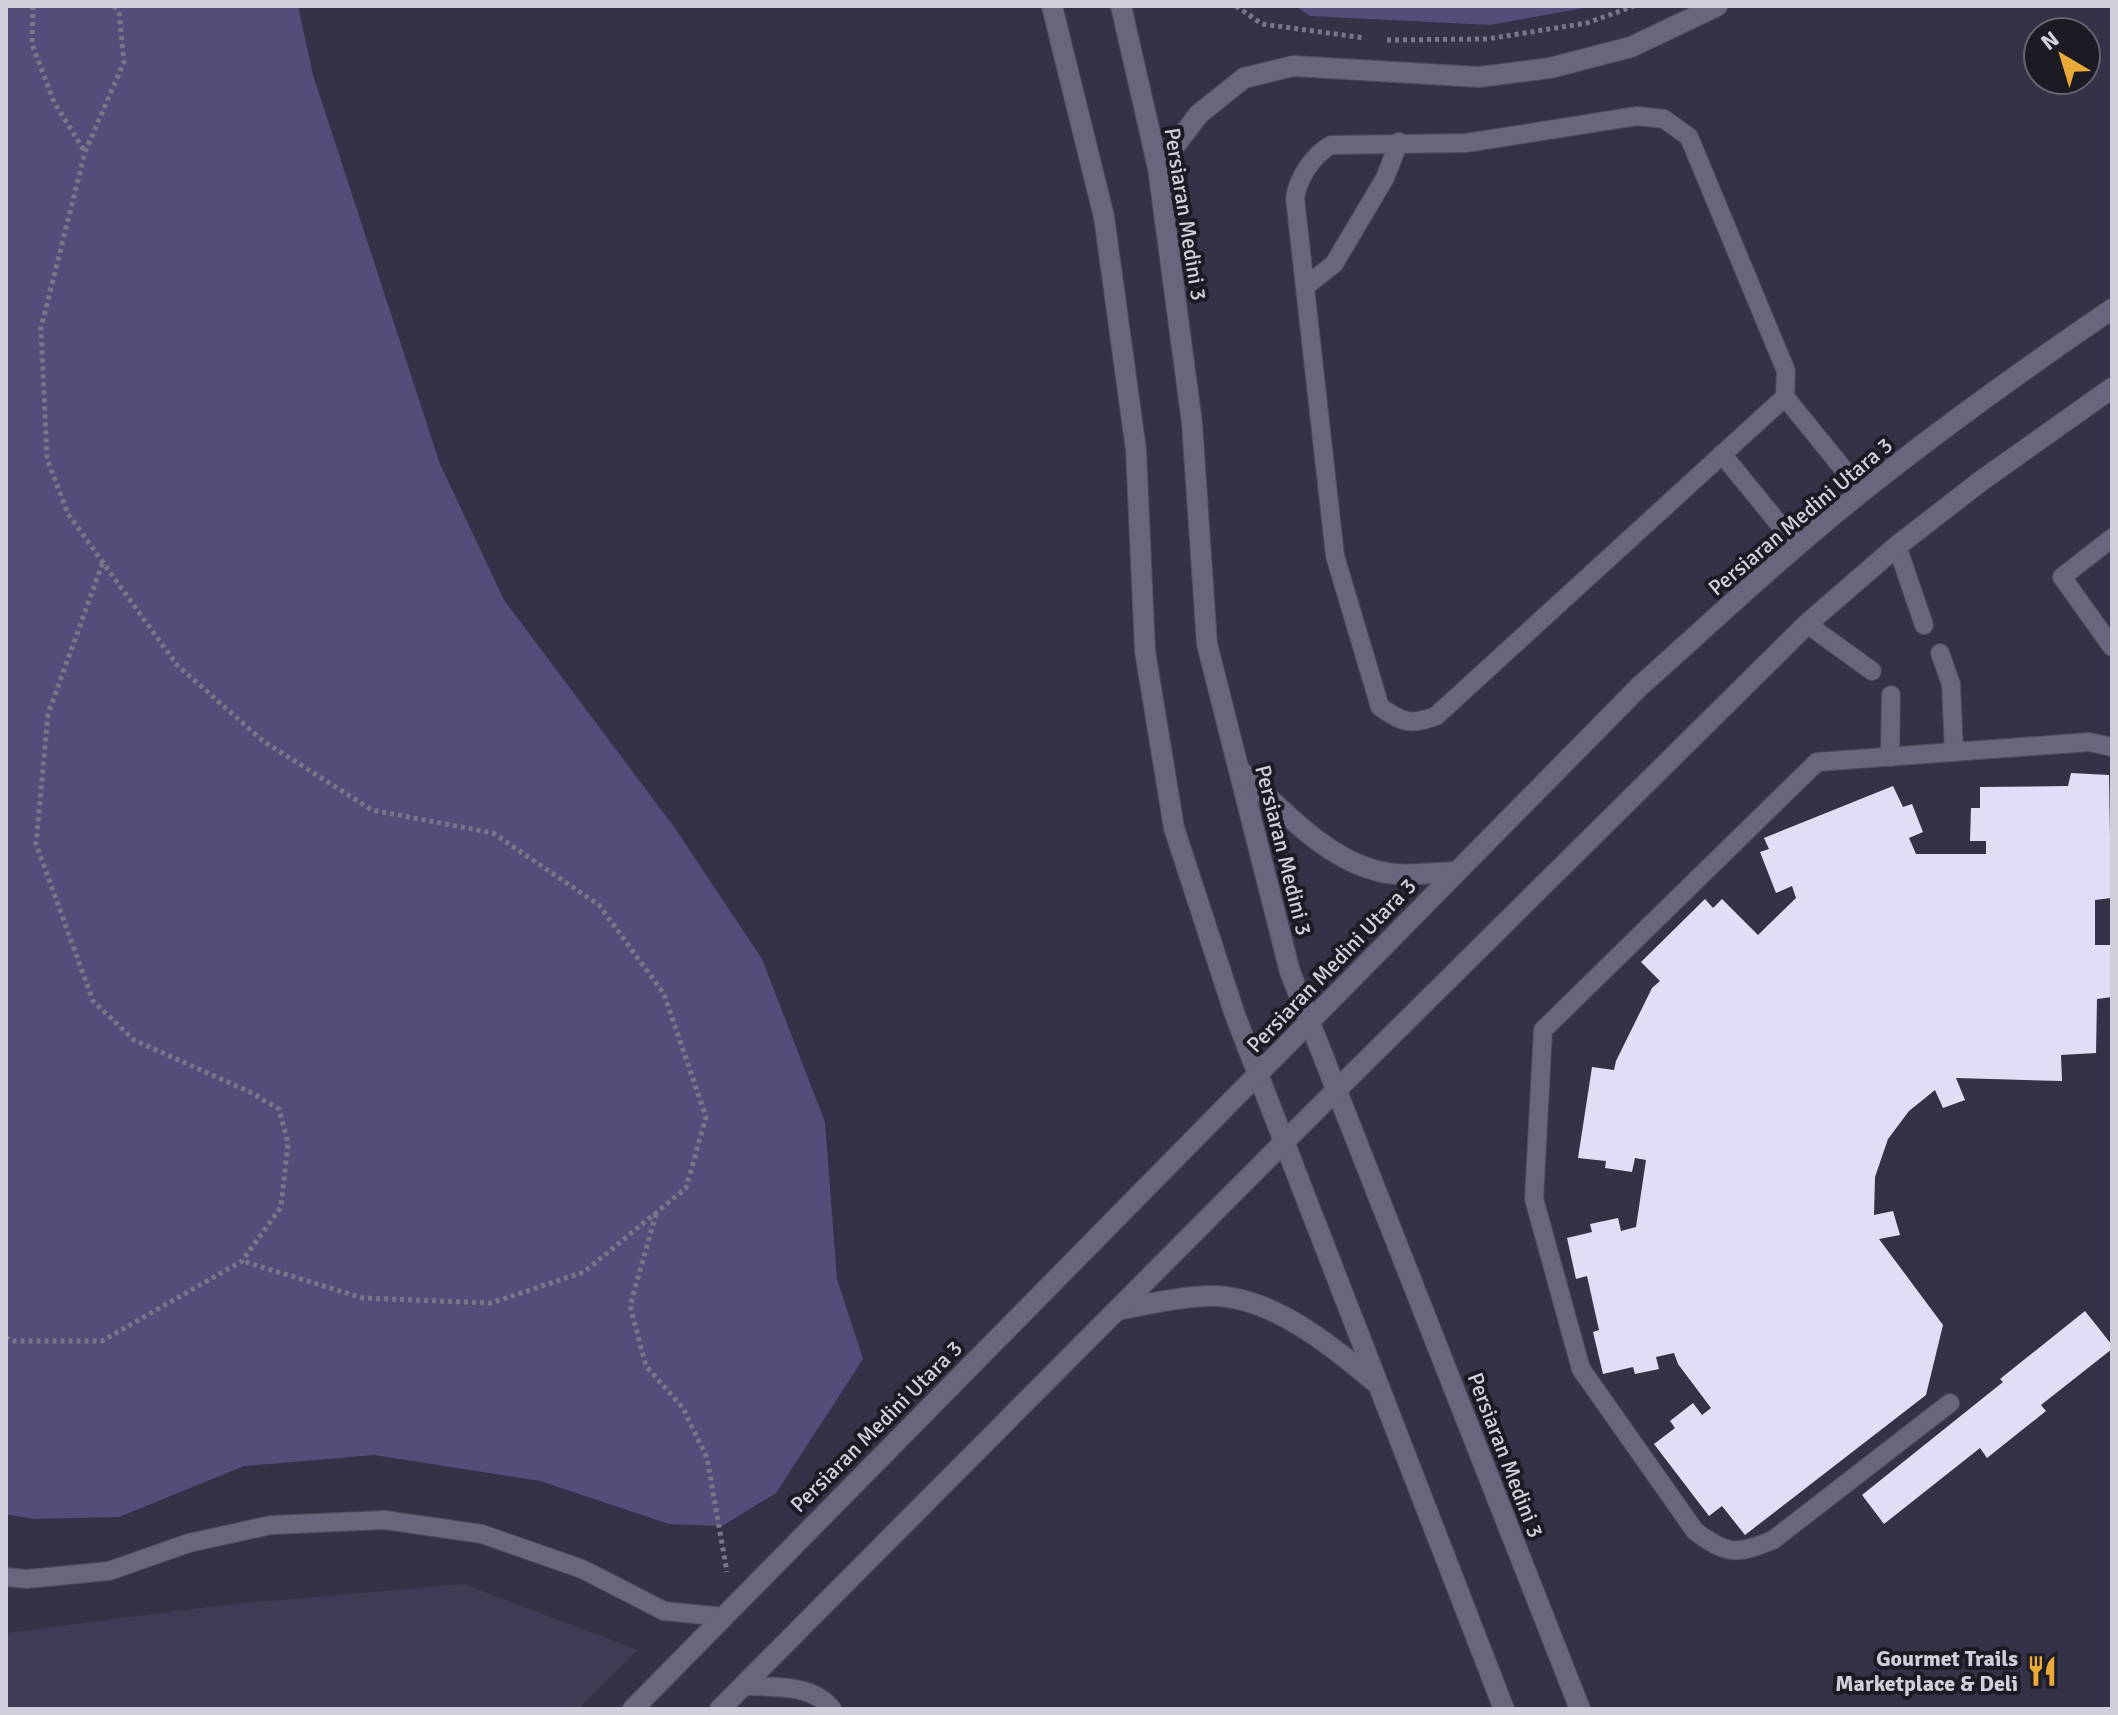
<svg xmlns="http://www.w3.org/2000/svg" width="2118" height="1715" viewBox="0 0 2118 1715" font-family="Signika,sans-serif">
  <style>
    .built { fill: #3e3b55 }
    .green { fill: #524e79 }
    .building { fill: #dfdef6 }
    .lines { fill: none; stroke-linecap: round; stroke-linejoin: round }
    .service-casing { stroke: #4e4d5d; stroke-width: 20 }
    .minor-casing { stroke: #4e4d5d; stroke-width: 22 }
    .tertiary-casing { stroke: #4e4d5d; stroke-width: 22 }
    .path { stroke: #787787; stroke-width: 5; stroke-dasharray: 4 4; stroke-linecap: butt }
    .service { stroke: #67667c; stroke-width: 18 }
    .minor { stroke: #67667c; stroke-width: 20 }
    .tertiary { stroke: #67667c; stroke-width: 20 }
    .labels { text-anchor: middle; stroke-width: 8; stroke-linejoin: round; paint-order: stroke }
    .street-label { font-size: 22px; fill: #d0d0dc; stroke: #1c1b24 }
    .poi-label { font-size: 22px; font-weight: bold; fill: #d0d0dc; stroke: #1c1b24; text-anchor: end }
  </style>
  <rect width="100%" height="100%" fill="#343246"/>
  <path class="built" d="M 464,1584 L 638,1650 L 578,1709 L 6,1709 L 6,1633 L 223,1605 Z"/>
  <g class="green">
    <path d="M 6,6 L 298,6 L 313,75 L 440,464 L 504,600 L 677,831 L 762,959 L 825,1122 L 837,1279 L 863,1359 L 776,1493 L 722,1526 L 669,1524 L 540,1481 L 374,1455 L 244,1466 L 119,1517 L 33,1519 L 6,1514 Z"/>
    <path d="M 1296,6 L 1595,6 L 1490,25 L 1310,16 Z"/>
  </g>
  <g class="building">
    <path d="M 2071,773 L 2109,775 L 2111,898 L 2095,900 L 2095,945 L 2112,945 L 2112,997 L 2097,999 L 2096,1053 L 2061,1055 L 2062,1081 L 1956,1078 L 1965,1100 L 1943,1108 L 1935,1090 L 1909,1111 L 1888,1139 L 1875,1177 L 1874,1215 L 1893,1211 L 1900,1235 L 1879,1239 L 1943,1325 L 1926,1395 L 1745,1535 L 1722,1506 L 1709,1516 L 1654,1444 L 1675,1428 L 1670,1421 L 1693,1403 L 1702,1415 L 1711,1408 L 1678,1364 L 1674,1353 L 1656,1357 L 1659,1369 L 1635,1374 L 1633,1367 L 1603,1374 L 1593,1332 L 1599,1330 L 1587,1276 L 1576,1279 L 1567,1238 L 1592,1232 L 1590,1224 L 1618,1218 L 1621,1231 L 1636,1227 L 1646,1160 L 1635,1158 L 1632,1172 L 1605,1168 L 1606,1161 L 1578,1158 L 1592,1067 L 1614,1070 L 1616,1061 L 1652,988 L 1660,981 L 1641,962 L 1705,899 L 1713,908 L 1722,899 L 1758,935 L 1796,898 L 1792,886 L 1776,893 L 1760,852 L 1769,849 L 1764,838 L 1893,786 L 1903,807 L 1912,804 L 1923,832 L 1909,838 L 1916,854 L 1986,854 L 1986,841 L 1970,841 L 1971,808 L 1980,808 L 1980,787 L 2068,786 Z"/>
    <path d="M 2085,1311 L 2112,1345 L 2112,1349 L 2041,1405 L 2046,1411 L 1987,1458 L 1980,1448 L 1884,1524 L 1862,1495 L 2003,1382 L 2000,1379 Z"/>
  </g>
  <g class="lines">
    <defs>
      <g id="service">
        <path d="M 1306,286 L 1334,264 L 1385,178 L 1399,142"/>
        <path d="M 1785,397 L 1436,716 C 1410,726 1402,722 1380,707 L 1335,556 L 1295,198 C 1298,178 1313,155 1331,145 L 1466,143 L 1637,116 L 1664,119 L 1689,137 L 1786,371 L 1785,397 L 1862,492"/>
        <path d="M 1722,454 L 1797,546"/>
        <path d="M 2112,538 L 2062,577 L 2112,647"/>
        <path d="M 1897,546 L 1924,625"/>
        <path d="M 1807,624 L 1872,671"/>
        <path d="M 1940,653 L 1951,684 L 1954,752"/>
        <path d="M 1890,757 L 1891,695"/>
        <path d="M 1950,1403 L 1773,1540 C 1736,1555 1727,1555 1695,1531 L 1581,1369 L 1534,1199 L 1543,1030 L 1817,762 L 2089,742 L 2112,747"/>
        <path d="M 6,1577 L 27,1579 L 109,1571 L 189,1543 L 271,1525 L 385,1520 L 482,1534 L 582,1569 L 664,1611 L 724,1617"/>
        <path d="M 745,1686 C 773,1687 813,1684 832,1709"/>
      </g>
      <path id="minor" d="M 1158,168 L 1199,114 L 1244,78 L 1293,66 L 1479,77 L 1550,68 L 1631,47 L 1717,6"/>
      <g id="tertiary">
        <path d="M 1052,6 L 1104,217 L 1136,450 L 1145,651 L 1174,828 L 1235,1015 L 1504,1709"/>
        <path d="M 1121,6 L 1158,168 L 1192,423 L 1207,644 L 1290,972 L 1580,1709"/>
        <path d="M 1239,770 C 1279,806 1321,855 1374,870 C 1399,878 1430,873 1455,872"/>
        <path d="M 1118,1310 C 1148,1304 1178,1297 1209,1296 C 1269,1294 1332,1346 1375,1382"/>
        <path d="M 633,1709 L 1639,687 C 1713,621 1785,553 1863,491 C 1943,427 2027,367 2112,309"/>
        <path d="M 720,1709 L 1284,1142 L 1807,624 L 1897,546 L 1981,481 L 2112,388"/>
      </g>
    </defs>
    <use href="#service" class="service-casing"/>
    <use href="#minor" class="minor-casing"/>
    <use href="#tertiary" class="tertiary-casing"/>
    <g class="path">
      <path d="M 33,6 L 32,44 L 54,102 L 85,152"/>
      <path d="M 114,6 L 119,12 L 124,62 L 85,152 L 41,328 L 47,459 L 68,514 L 177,665 L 263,741 L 372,810 L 493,833 L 599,905 L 664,994 L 706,1117 L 686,1188 L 584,1272 L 491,1303 L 363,1298 L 242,1261"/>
      <path d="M 1236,6 L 1262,24 L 1365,38"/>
      <path d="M 1387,40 L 1487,39 L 1587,23 L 1634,6"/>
      <path d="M 656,1214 L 630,1306 L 646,1366 L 683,1408 L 707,1458 L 727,1572"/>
      <path d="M 6,1337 L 11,1341 L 102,1341 L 242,1261 L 281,1207 L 288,1143 L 279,1109 L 250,1092 L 134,1040 L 93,1001 L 36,844 L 48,714 L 103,562"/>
    </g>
    <use href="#service" class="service"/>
    <use href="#minor" class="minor"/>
    <use href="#tertiary" class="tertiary"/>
  </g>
  <defs>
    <symbol id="restaurant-bare" viewBox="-9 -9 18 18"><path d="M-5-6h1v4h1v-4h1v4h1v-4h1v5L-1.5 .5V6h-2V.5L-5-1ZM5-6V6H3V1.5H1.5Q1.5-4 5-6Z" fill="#eaaa38" stroke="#1c1b24" stroke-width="2.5" paint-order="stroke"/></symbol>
  </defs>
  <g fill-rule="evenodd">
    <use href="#restaurant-bare" x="2020" y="1649" width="44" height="44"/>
  </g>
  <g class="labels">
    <g class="street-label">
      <text transform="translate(1186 214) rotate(81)" y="8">Persiaran Medini 3</text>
      <text transform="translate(1800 516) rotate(-40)" y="8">Persiaran Medini Utara 3</text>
      <text transform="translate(1284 850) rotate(76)" y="8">Persiaran Medini 3</text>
      <text transform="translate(1331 965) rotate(-46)" y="8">Persiaran Medini Utara 3</text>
      <text transform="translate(876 1426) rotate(-45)" y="8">Persiaran Medini Utara 3</text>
      <text transform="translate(1506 1455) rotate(69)" y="8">Persiaran Medini 3</text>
    </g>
    <g class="poi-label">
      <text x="2018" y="1666">Gourmet Trails<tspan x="2018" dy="25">Marketplace &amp; Deli</tspan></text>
    </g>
  </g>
  <rect width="2118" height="1715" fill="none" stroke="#d0d0dc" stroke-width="16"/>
  <g transform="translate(2062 56) rotate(322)"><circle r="38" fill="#1c1b24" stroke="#64636e" stroke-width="2"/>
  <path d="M0-6L14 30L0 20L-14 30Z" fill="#eaaa38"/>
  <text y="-12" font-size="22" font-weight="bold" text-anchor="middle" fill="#d0d0dc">N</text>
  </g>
</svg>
